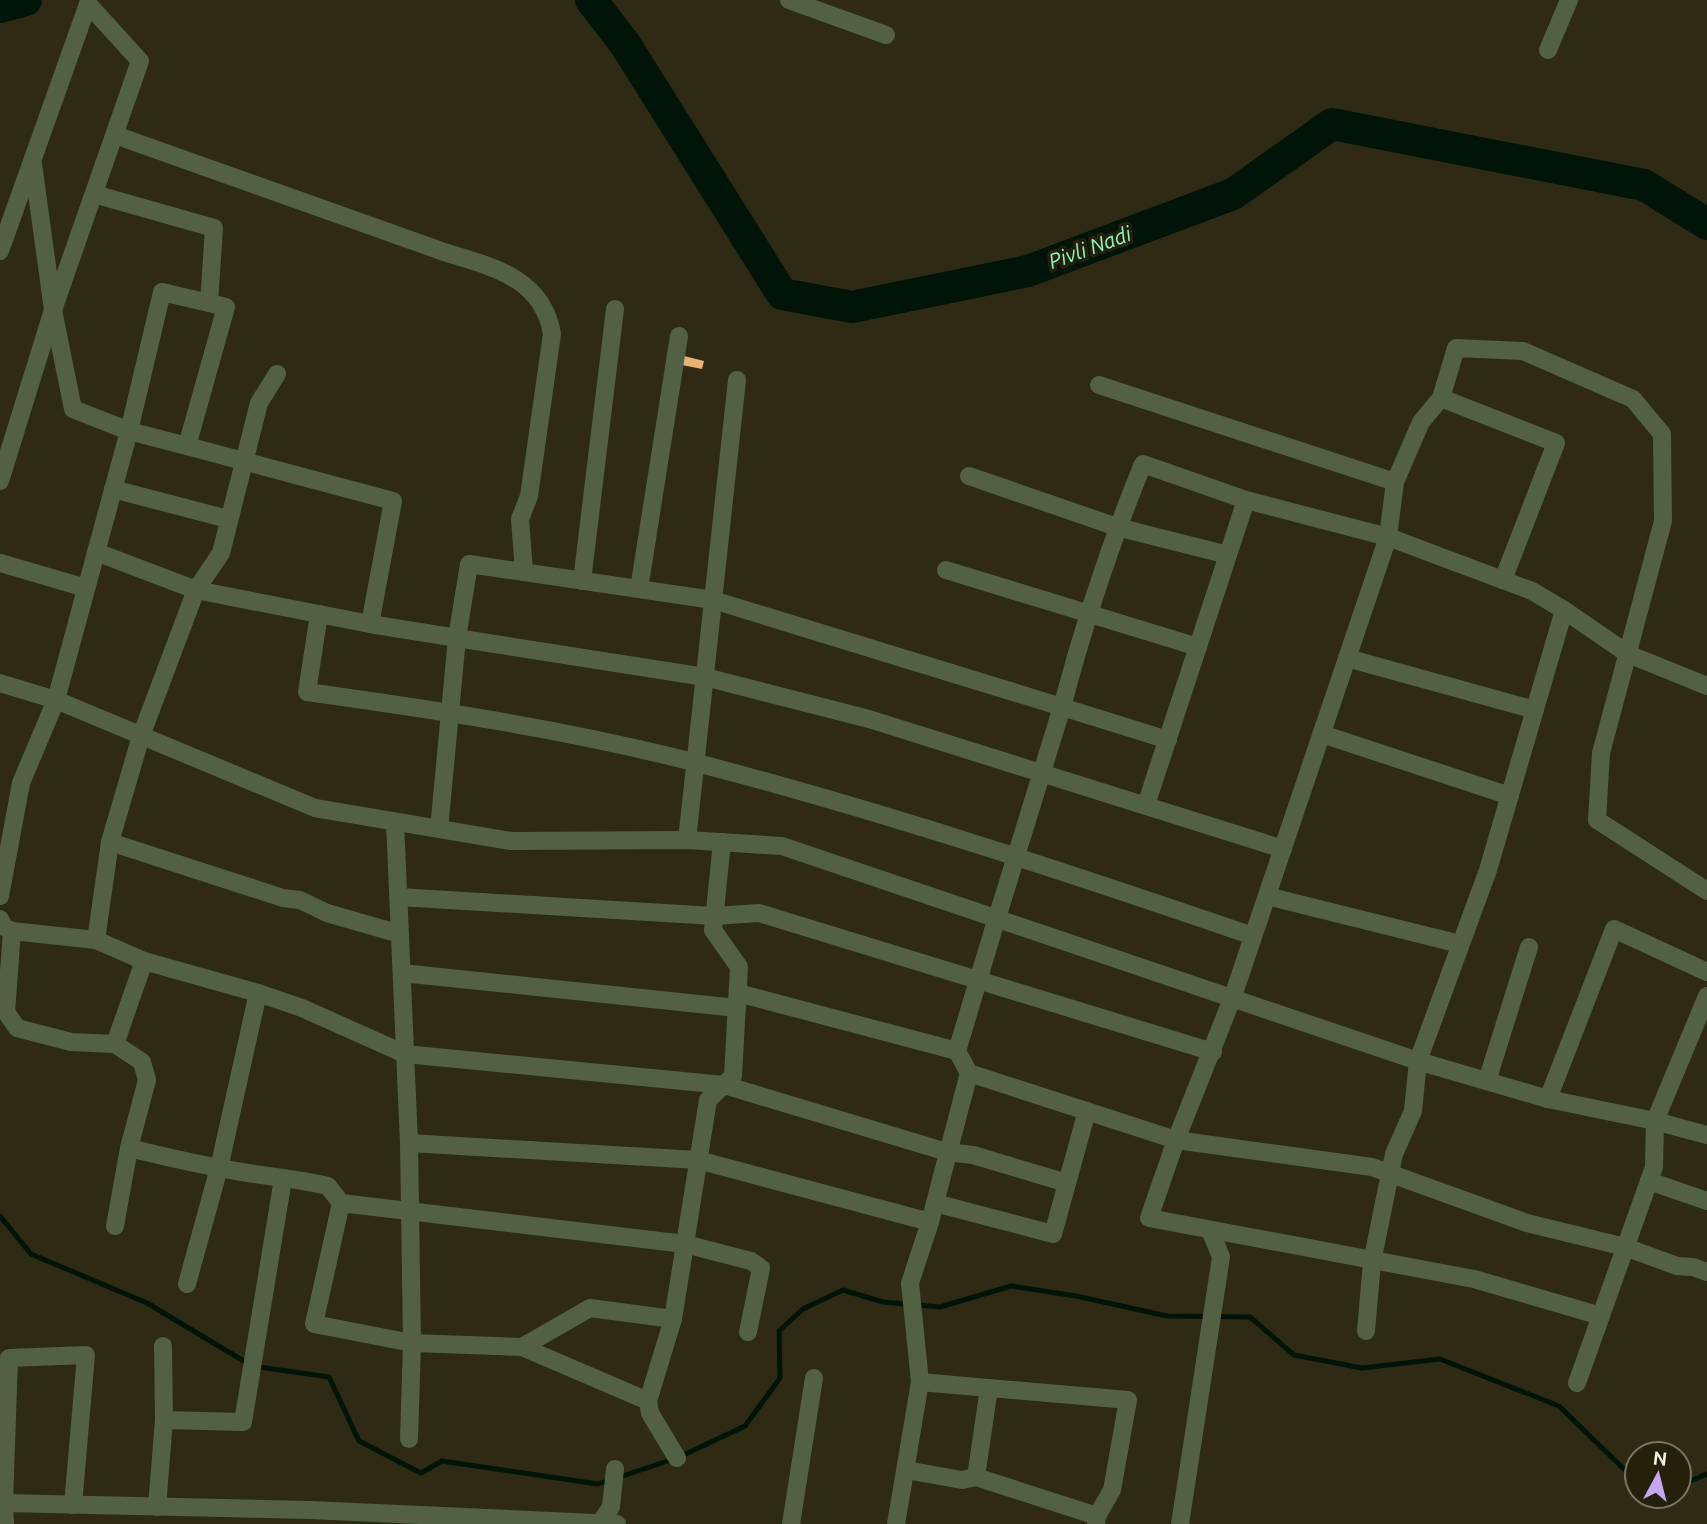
<svg xmlns="http://www.w3.org/2000/svg" width="1707" height="1524" viewBox="0 0 1707 1524" font-family="Ubuntu,sans-serif">
  <style>
    .lines { fill: none; stroke-linecap: round; stroke-linejoin: round }
    .stream { stroke: #001408; stroke-width: 5 }
    .river { stroke: #001408; stroke-width: 32 }
    .building { fill: #edb273 }
    .minor { stroke: #526144; stroke-width: 18 }
    .labels { text-anchor: middle; stroke-width: 7; stroke-linejoin: round; paint-order: stroke }
    .water-label { font-size: 21px; font-style: italic; fill: #85fcc3; stroke: #25200a }
  </style>
  <rect width="100%" height="100%" fill="#2e2a14"/>
  <g class="lines">
    <g class="stream">
      <path d="M 0,1216 L 31,1254 L 147,1303 L 252,1366 L 329,1377 L 359,1441 L 421,1473 L 442,1461 L 598,1484 L 677,1458 L 745,1426 L 780,1378 L 779,1331 L 803,1309 L 843,1290 L 883,1302 L 940,1307 L 1011,1286 L 1076,1296 L 1167,1316 L 1250,1317 L 1294,1355 L 1362,1368 L 1440,1359 L 1559,1406 L 1630,1475 L 1637,1475"/>
      <path d="M 1679,1479 L 1692,1480 L 1707,1474"/>
    </g>
    <g class="river">
      <path d="M 591,0 L 625,44 L 782,294 L 852,307 L 1028,271 L 1233,194 L 1332,124 L 1644,185 L 1707,224"/>
      <path d="M 0,7 L 26,0"/>
    </g>
  </g>
  <path class="building" d="M 684,356 L 704,361 L 702,369 L 682,365 Z"/>
  <g class="lines">
    <g class="minor">
      <path d="M 789,0 L 886,35"/>
      <path d="M 1548,50 L 1569,0"/>
      <path d="M 115,135 L 447,253 C 494,267 543,279 552,334 L 529,496 L 520,519 L 524,572"/>
      <path d="M 94,194 L 214,228 L 209,303"/>
      <path d="M 0,251 L 88,4 L 140,61 L 53,310 L 73,409 L 129,431 L 187,446"/>
      <path d="M 1099,385 L 1395,482"/>
      <path d="M 1441,398 L 1556,443 L 1503,580"/>
      <path d="M 969,476 L 1117,527 L 1228,555"/>
      <path d="M 0,481 L 53,310 L 33,164"/>
      <path d="M 113,489 L 228,519"/>
      <path d="M 96,552 L 196,590 L 221,553 L 259,403 L 277,374"/>
      <path d="M 0,563 L 86,588"/>
      <path d="M 946,570 L 1198,647"/>
      <path d="M 582,581 L 615,309"/>
      <path d="M 639,589 L 679,336"/>
      <path d="M 1564,610 L 1628,654 L 1707,686"/>
      <path d="M 319,614 L 307,692 C 437,710 569,730 697,763 C 885,812 1069,873 1253,936"/>
      <path d="M 1347,658 L 1535,710"/>
      <path d="M 0,683 L 56,700 L 315,808 L 511,841 L 687,840 L 782,846 L 1418,1061 L 1488,870 L 1564,610 L 1532,591 L 1388,537 L 1232,999 L 1176,1140 L 969,1073 L 957,1051"/>
      <path d="M 1322,734 L 1510,796"/>
      <path d="M 1168,740 L 1062,707 C 1084,624 1110,544 1143,464 L 1246,500"/>
      <path d="M 1146,805 L 1246,500 L 1388,537 L 1395,482 L 1421,422 L 1441,398 L 1456,348 L 1523,351 L 1633,399 L 1662,434 L 1663,521 L 1601,753 L 1597,820 L 1707,891"/>
      <path d="M 395,822 L 409,1143 L 412,1343 L 522,1347 L 590,1308 L 673,1319 L 708,1100 L 733,1076 L 739,967 L 713,930 L 722,842"/>
      <path d="M 687,840 L 737,380"/>
      <path d="M 110,842 L 283,898 L 300,900 L 327,913 L 400,934"/>
      <path d="M 0,896 L 21,783 L 56,700 L 129,431 L 162,292 L 226,307 L 187,446 L 393,501 L 370,624 L 457,638 L 439,829"/>
      <path d="M 1267,896 L 1460,944"/>
      <path d="M 399,897 L 714,916 L 759,913 L 1213,1052"/>
      <path d="M 0,919 L 4,927 L 12,931 L 96,940 L 144,961 L 258,993 L 302,1008 L 405,1054 L 724,1085 L 947,1152 L 973,1155 L 1067,1183"/>
      <path d="M 12,931 L 6,1012 L 17,1028 L 71,1042 L 115,1044 L 142,1062 L 147,1080 L 129,1148 L 115,1226"/>
      <path d="M 96,940 L 110,842 L 141,736 L 196,590 L 370,624"/>
      <path d="M 402,973 L 737,1008"/>
      <path d="M 738,993 L 957,1051 C 991,936 1026,822 1062,707 L 713,600 L 469,564 L 457,638 L 705,677 L 869,719 L 1283,849"/>
      <path d="M 1707,996 L 1655,1121 L 1707,1135"/>
      <path d="M 115,1044 L 144,961"/>
      <path d="M 1487,1081 L 1529,947"/>
      <path d="M 1548,1099 L 1614,929 L 1707,972"/>
      <path d="M 409,1143 L 698,1160 L 930,1222 L 969,1073"/>
      <path d="M 129,1148 C 166,1157 204,1166 242,1172 C 271,1177 299,1179 328,1186 L 341,1203 L 685,1244 L 751,1261 L 761,1268 L 748,1332"/>
      <path d="M 1649,1181 L 1707,1201"/>
      <path d="M 341,1203 L 314,1324 L 412,1343 L 409,1439"/>
      <path d="M 935,1203 L 1053,1234 L 1087,1111"/>
      <path d="M 187,1284 L 219,1168 L 258,993"/>
      <path d="M 1601,1316 L 1474,1279 L 1149,1218 L 1176,1140 L 1372,1167 L 1527,1223 L 1625,1247 L 1677,1266 L 1693,1267 L 1707,1272"/>
      <path d="M 673,1319 L 648,1401 L 650,1413 L 677,1458"/>
      <path d="M 1366,1331 L 1372,1262 L 1394,1154 L 1413,1111 L 1418,1061 L 1548,1099 L 1655,1121 L 1654,1167 L 1577,1383"/>
      <path d="M 522,1347 L 648,1401"/>
      <path d="M 920,1382 L 910,1283 L 930,1222"/>
      <path d="M 164,1420 L 243,1422 L 283,1179"/>
      <path d="M 906,1470 L 962,1480 L 976,1477 L 989,1388"/>
      <path d="M 976,1477 L 1097,1516"/>
      <path d="M 4,1503 L 9,1358 L 86,1355 L 73,1505"/>
      <path d="M 157,1507 L 164,1420 L 163,1346"/>
      <path d="M 600,1523 L 611,1507 L 615,1469"/>
      <path d="M 5,1524 L 4,1503 L 310,1510 L 617,1524"/>
      <path d="M 791,1524 L 814,1378"/>
      <path d="M 896,1524 L 920,1382 L 1128,1400 L 1112,1490 L 1097,1516 L 1096,1524"/>
      <path d="M 1180,1524 L 1221,1257 L 1210,1230"/>
    </g>
  </g>
  <g class="labels">
    <g class="water-label">
      <text transform="translate(1090 248) rotate(-20)" y="7">Pivli Nadi</text>
    </g>
  </g>
  <g transform="translate(1658 1475) rotate(7)"><circle r="33" fill="#25200a" stroke="#797562" stroke-width="2"/>
  <path d="M0-5L12 26L0 18L-12 26Z" fill="#c5a7f1"/>
  <text y="-10" font-size="19" font-weight="bold" text-anchor="middle" fill="#f6f4e6">N</text>
  </g>
</svg>
